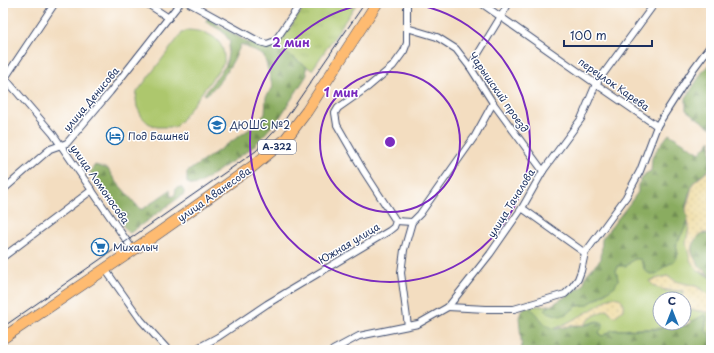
<svg xmlns="http://www.w3.org/2000/svg" width="714" height="353" viewBox="0 0 714 353" font-family="'Playpen Sans',sans-serif">
  <style>
    .grass { fill: #adc76d; stroke: #647b66 }
    .forest { fill: url(#forest-firs); stroke: #526e5f }
    .sand { fill: url(#sand-dots); stroke: #84847e }
    .park { fill: url(#park-tufts); stroke: #647b66 }
    .lines { fill: none; stroke-linecap: round; stroke-linejoin: round }
    .street-casing { stroke: #3b496d; stroke-width: 8 }
    .highway-casing { stroke: #3b496d; stroke-width: 12 }
    .street { stroke: #fff; stroke-width: 6 }
    .highway { stroke: #febb71; stroke-width: 11 }
    .tram { stroke: #1b2f5e; stroke-width: 1 }
    .ring { fill: none; stroke: #7b2cbf; stroke-width: 2 }
    .labels { text-anchor: middle; stroke-width: 3; stroke-linejoin: round; paint-order: stroke }
    .shield { fill: #fff; stroke: #5f6d8e; stroke-width: 1 }
    .shield-label { font-size: 9px; font-weight: bold; fill: #1b2f5e }
    .street-label { font-size: 10px; fill: #1b2f5e; stroke: #fff }
    .poi-label { font-size: 10px; fill: #1b2f5e; stroke: #fff; text-anchor: start }
    .centre { fill: #7b2cbf; stroke: #fff; stroke-width: 2 }
    .ring-label { font-size: 12px; text-anchor: middle; font-weight: bold; fill: #7b2cbf; stroke: #fff; stroke-width: 3; stroke-linejoin: round; paint-order: stroke }
  </style>
  <defs>
    <pattern id="forest-firs" width="22" height="20" patternUnits="userSpaceOnUse"><rect width="22" height="20" fill="#8aac60"/><path d="M5 1l3.5 6h-7zM16 11l3.5 6h-7z" fill="#708c52"/></pattern>
    <pattern id="sand-dots" width="8" height="8" patternUnits="userSpaceOnUse"><rect width="8" height="8" fill="#eeda9e"/><path d="M2 2h.1M6 6h.1" fill="none" stroke="#ccbb8a" stroke-width="1.8" stroke-linecap="round"/></pattern>
    <pattern id="park-tufts" width="24" height="20" patternUnits="userSpaceOnUse"><rect width="24" height="20" fill="#adc76d"/><path d="M3 7l-1-3M5 7V3M7 7l1-3M15 17l-1-3M17 17v-4M19 17l1-3" fill="none" stroke="#94ab61"/></pattern>
  </defs>
  <rect width="100%" height="100%" fill="#fff"/>
  <filter id="ink" filterUnits="userSpaceOnUse"><feTurbulence type="fractalNoise" baseFrequency=".025" numOctaves="2"/><feDisplacementMap in="SourceGraphic" scale="8" xChannelSelector="R" yChannelSelector="G"/><feConvolveMatrix kernelMatrix="1 2 1 2 8 2 1 2 1" color-interpolation-filters="sRGB"/></filter>
  <filter id="wash" filterUnits="userSpaceOnUse"><feTurbulence type="fractalNoise" baseFrequency=".012" numOctaves="4" result="noise"/><feDisplacementMap in="SourceGraphic" scale="16" xChannelSelector="R" yChannelSelector="G"/><feGaussianBlur stdDeviation="0.9" result="paint"/><feColorMatrix in="noise" values="0 0 0 0 0 0 0 0 0 0 0 0 0 0 0 0 0 1.4 0 .05"/><feComposite in="paint" operator="in"/></filter>
  <g filter="url(#wash)">
    <rect width="100%" height="100%" fill="#f3ddc0"/>
    <g class="grass">
      <path d="M 188,30 C 209,31 226,39 224,63 L 176,127 L 157,127 L 148,123 L 142,117 L 137,107 L 136,99 L 137,92 L 182,33 Z"/>
      <path d="M 688,223 L 689,227 L 686,244 L 699,271 L 711,278 L 711,300 C 704,285 692,286 678,282 C 674,281 671,278 667,276 L 649,281 L 666,291 L 683,291 L 683,294 L 680,299 L 660,299 L 660,323 L 666,323 L 663,328 L 612,330 L 603,336 L 600,335 L 599,332 L 601,322 L 597,321 L 584,325 C 587,319 602,310 608,310 L 614,317 L 611,297 C 594,310 575,319 555,329 L 545,325 L 539,317 L 528,307 L 550,305 L 547,307 L 557,315 L 569,312 L 577,306 C 584,307 604,296 609,290 C 612,287 615,283 618,280 L 616,270 L 617,266 L 629,264 L 631,261 L 637,258 L 640,259 L 645,271 L 651,274 L 657,274 L 664,267 L 676,260 L 678,254 L 676,244 Z"/>
      <path d="M 694,310 L 711,313 L 711,337 L 709,336 L 708,332 L 705,329 L 707,319 L 704,315 L 692,322 L 684,316 L 684,311 Z"/>
    </g>
    <g class="forest">
      <path d="M 207,18 L 247,42 L 268,45 L 284,44 L 305,59 L 307,75 L 280,117 L 252,148 L 200,183 L 193,185 L 187,183 L 187,172 L 254,126 L 265,114 L 266,97 L 273,87 L 264,56 L 241,44 C 233,63 222,82 206,95 L 204,94 L 226,65 L 230,41 L 222,31 L 206,22 Z"/>
      <path d="M 711,62 L 711,128 L 686,110 L 686,98 L 703,71 Z"/>
      <path d="M 669,134 L 700,153 L 711,140 L 710,167 C 707,174 700,175 696,180 C 692,184 686,202 686,207 C 686,213 689,217 688,223 L 676,244 L 678,254 L 676,260 L 664,267 L 657,274 C 643,274 646,270 640,259 L 634,259 L 626,266 L 617,266 L 616,270 L 618,280 L 615,286 L 587,305 L 577,306 L 566,314 L 560,316 L 547,312 L 545,309 L 583,286 L 587,274 L 601,259 L 602,239 L 630,203 L 638,192 L 638,185 L 641,180 L 645,174 L 651,171 L 652,158 L 655,152 Z"/>
      <path d="M 95,165 L 108,169 L 114,179 L 140,209 L 143,209 L 170,190 L 171,197 L 175,195 L 176,188 L 181,187 L 184,191 L 184,194 L 130,233 C 123,230 122,222 121,214 L 90,172 Z"/>
      <path d="M 702,233 L 711,235 L 711,278 C 703,270 687,255 693,243 C 695,239 699,236 702,233 Z"/>
      <path d="M 525,307 C 539,308 540,327 554,328 C 561,329 567,326 573,325 C 577,325 581,325 586,325 C 592,324 596,319 603,323 L 603,327 L 599,332 L 600,335 L 603,336 L 612,330 L 660,329 L 671,323 L 677,323 L 684,326 L 704,315 L 707,316 L 705,329 L 711,337 L 711,350 L 522,350 L 519,317 L 521,312 Z"/>
    </g>
    <g class="sand">
      <path d="M 708,171 L 711,172 L 711,235 L 708,233 L 702,233 C 699,236 695,239 693,243 C 687,254 701,268 709,275 L 699,271 L 691,262 L 686,244 L 689,227 L 686,209 L 693,183 Z"/>
      <path d="M 667,276 L 678,282 L 696,286 L 708,294 L 711,300 L 711,313 L 694,310 L 684,311 L 684,299 L 680,299 L 683,294 L 683,291 C 670,290 658,292 649,281 Z"/>
      <path d="M 611,297 C 621,298 624,298 623,310 L 614,317 L 608,310 C 602,310 586,320 584,325 L 574,325 L 555,329 C 575,319 593,310 611,297 Z"/>
    </g>
    <path class="park" d="M 307,3 L 357,3 L 312,70 L 277,47 Z"/>
  </g>
  <g filter="url(#ink)">
    <g class="lines">
      <defs>
        <g id="street">
          <path d="M 146,3 L 169,18"/>
          <path d="M 189,3 L 260,42 L 267,44 L 275,41 L 301,3"/>
          <path d="M 407,3 L 407,28 L 437,37 L 456,49 L 470,67 L 493,103 L 543,171"/>
          <path d="M 481,3 L 596,84 L 657,126"/>
          <path d="M 470,67 L 509,3"/>
          <path d="M 3,76 L 53,134 L 133,250"/>
          <path d="M 3,81 L 55,3"/>
          <path d="M 3,190 L 50,149 L 67,143 L 110,92 L 180,3"/>
          <path d="M 522,208 L 585,253"/>
          <path d="M 396,221 L 363,170 L 337,125 L 335,113 L 338,108 L 368,87 L 393,66 L 404,51 L 407,43 L 407,28"/>
          <path d="M 3,257 L 92,190"/>
          <path d="M 105,269 L 141,320 L 168,350"/>
          <path d="M 448,307 L 486,309 L 514,309 L 565,294 L 572,287 L 578,279 L 581,271 L 585,253 L 626,197 L 640,171 L 657,126 L 694,68 L 711,45"/>
          <path d="M 408,326 L 401,273 L 404,250 L 412,222"/>
          <path d="M 194,350 L 218,337 L 267,304 L 389,231 L 394,227 L 396,221 L 412,222 L 420,214 L 475,136 L 493,103"/>
          <path d="M 333,350 L 359,336 L 418,324 L 448,307 L 490,254 L 522,208 L 543,171 L 581,119 L 596,84 L 655,3"/>
        </g>
        <path id="highway" d="M 3,338 L 157,234 L 252,167 L 285,140 L 307,111 L 377,3"/>
      </defs>
      <use href="#street" class="street-casing"/>
      <use href="#highway" class="highway-casing"/>
      <use href="#street" class="street"/>
      <use href="#highway" class="highway"/>
      <path class="tram" d="M 3,327 L 256,151 L 284,121 L 365,3"/>
    </g>
  </g>
  <g class="ring">
    <circle cx="390" cy="142" r="70"/>
    <path d="M407 3A140 140 0 1 1 373 3"/>
  </g>
  <defs>
    <symbol id="school-ring" viewBox="-11 -11 22 22"><circle r="9.5" fill="#fff" stroke="#1f6fb2" stroke-width="1.5"/><path d="M0-5L7-2L0 1L-7-2ZM-4 1L0 2.5L4 1V4Q0 6-4 4Z" fill="#1f6fb2"/></symbol>
    <symbol id="hotel-ring" viewBox="-11 -11 22 22"><circle r="9.5" fill="#fff" stroke="#1f6fb2" stroke-width="1.5"/><path d="M-6-4.5h1.5V1H6V5H4.5V3h-9V5H-6ZM-4 0a1.8 1.8 0 1 1 3.6 0ZM.5 0V-2.5h3Q6-2.5 6 0Z" fill="#1f6fb2"/></symbol>
    <symbol id="supermarket-ring" viewBox="-11 -11 22 22"><circle r="9.5" fill="#fff" stroke="#1f6fb2" stroke-width="1.5"/><path d="M-6-5.5h2.5l.6 2H6L4.5 2H-2.5L-4.4-4H-6ZM-1.5 3.2a1.3 1.3 0 1 0 .1 0ZM3 3.2a1.3 1.3 0 1 0 .1 0Z" fill="#1f6fb2"/></symbol>
  </defs>
  <g fill-rule="evenodd">
    <use href="#school-ring" x="207" y="115" width="20" height="20"/>
    <use href="#hotel-ring" x="105" y="126" width="20" height="20"/>
    <use href="#supermarket-ring" x="90" y="237" width="20" height="20"/>
  </g>
  <g class="labels">
    <rect class="shield" x="258" y="140" width="38" height="14" rx="3"/>
    <g class="shield-label">
      <text x="277" y="150">А-322</text>
    </g>
    <g class="street-label">
      <text transform="translate(614 84) rotate(35)" y="4">переулок Карева</text>
      <text transform="translate(499 92) rotate(55)" y="4">Чарышский проезд</text>
      <text transform="translate(91 99) rotate(-50)" y="4">улица Денисова</text>
      <text transform="translate(100 184) rotate(55)" y="4">улица Ломоносова</text>
      <text transform="translate(214 194) rotate(-35)" y="4">улица Аванесова</text>
      <text transform="translate(511 203) rotate(-58)" y="4">улица Тачалова</text>
      <text transform="translate(349 243) rotate(-31)" y="4">Южная улица</text>
    </g>
    <g class="poi-label">
      <text x="230" y="129">ДЮШС №2</text>
      <text x="128" y="140">Под Башней</text>
      <text x="113" y="251">Михалыч</text>
    </g>
  </g>
  <circle cx="390" cy="142" r="6" class="centre"/>
  <g class="ring-label">
    <text x="291" y="47">2 мин</text>
    <text x="341" y="97">1 мин</text>
  </g>
  <rect width="714" height="353" fill="none" stroke="#fff" stroke-width="16"/>
  <g transform="translate(672 311)"><circle r="19" fill="#ffffff" stroke="#a4acbf"/>
  <path d="M0-3L7 15L0 10L-7 15Z" fill="#1f6fb2"/>
  <text y="-6" font-size="11" font-weight="bold" text-anchor="middle" fill="#1b2f5e">С</text>
  </g>
  <path d="M564 40v6h88v-6" fill="none" stroke="#1b2f5e" stroke-width="2"/>
  <text x="570" y="40" font-size="12" fill="#1b2f5e" stroke="#ffffff" stroke-width="3" paint-order="stroke">100 m</text>
</svg>
